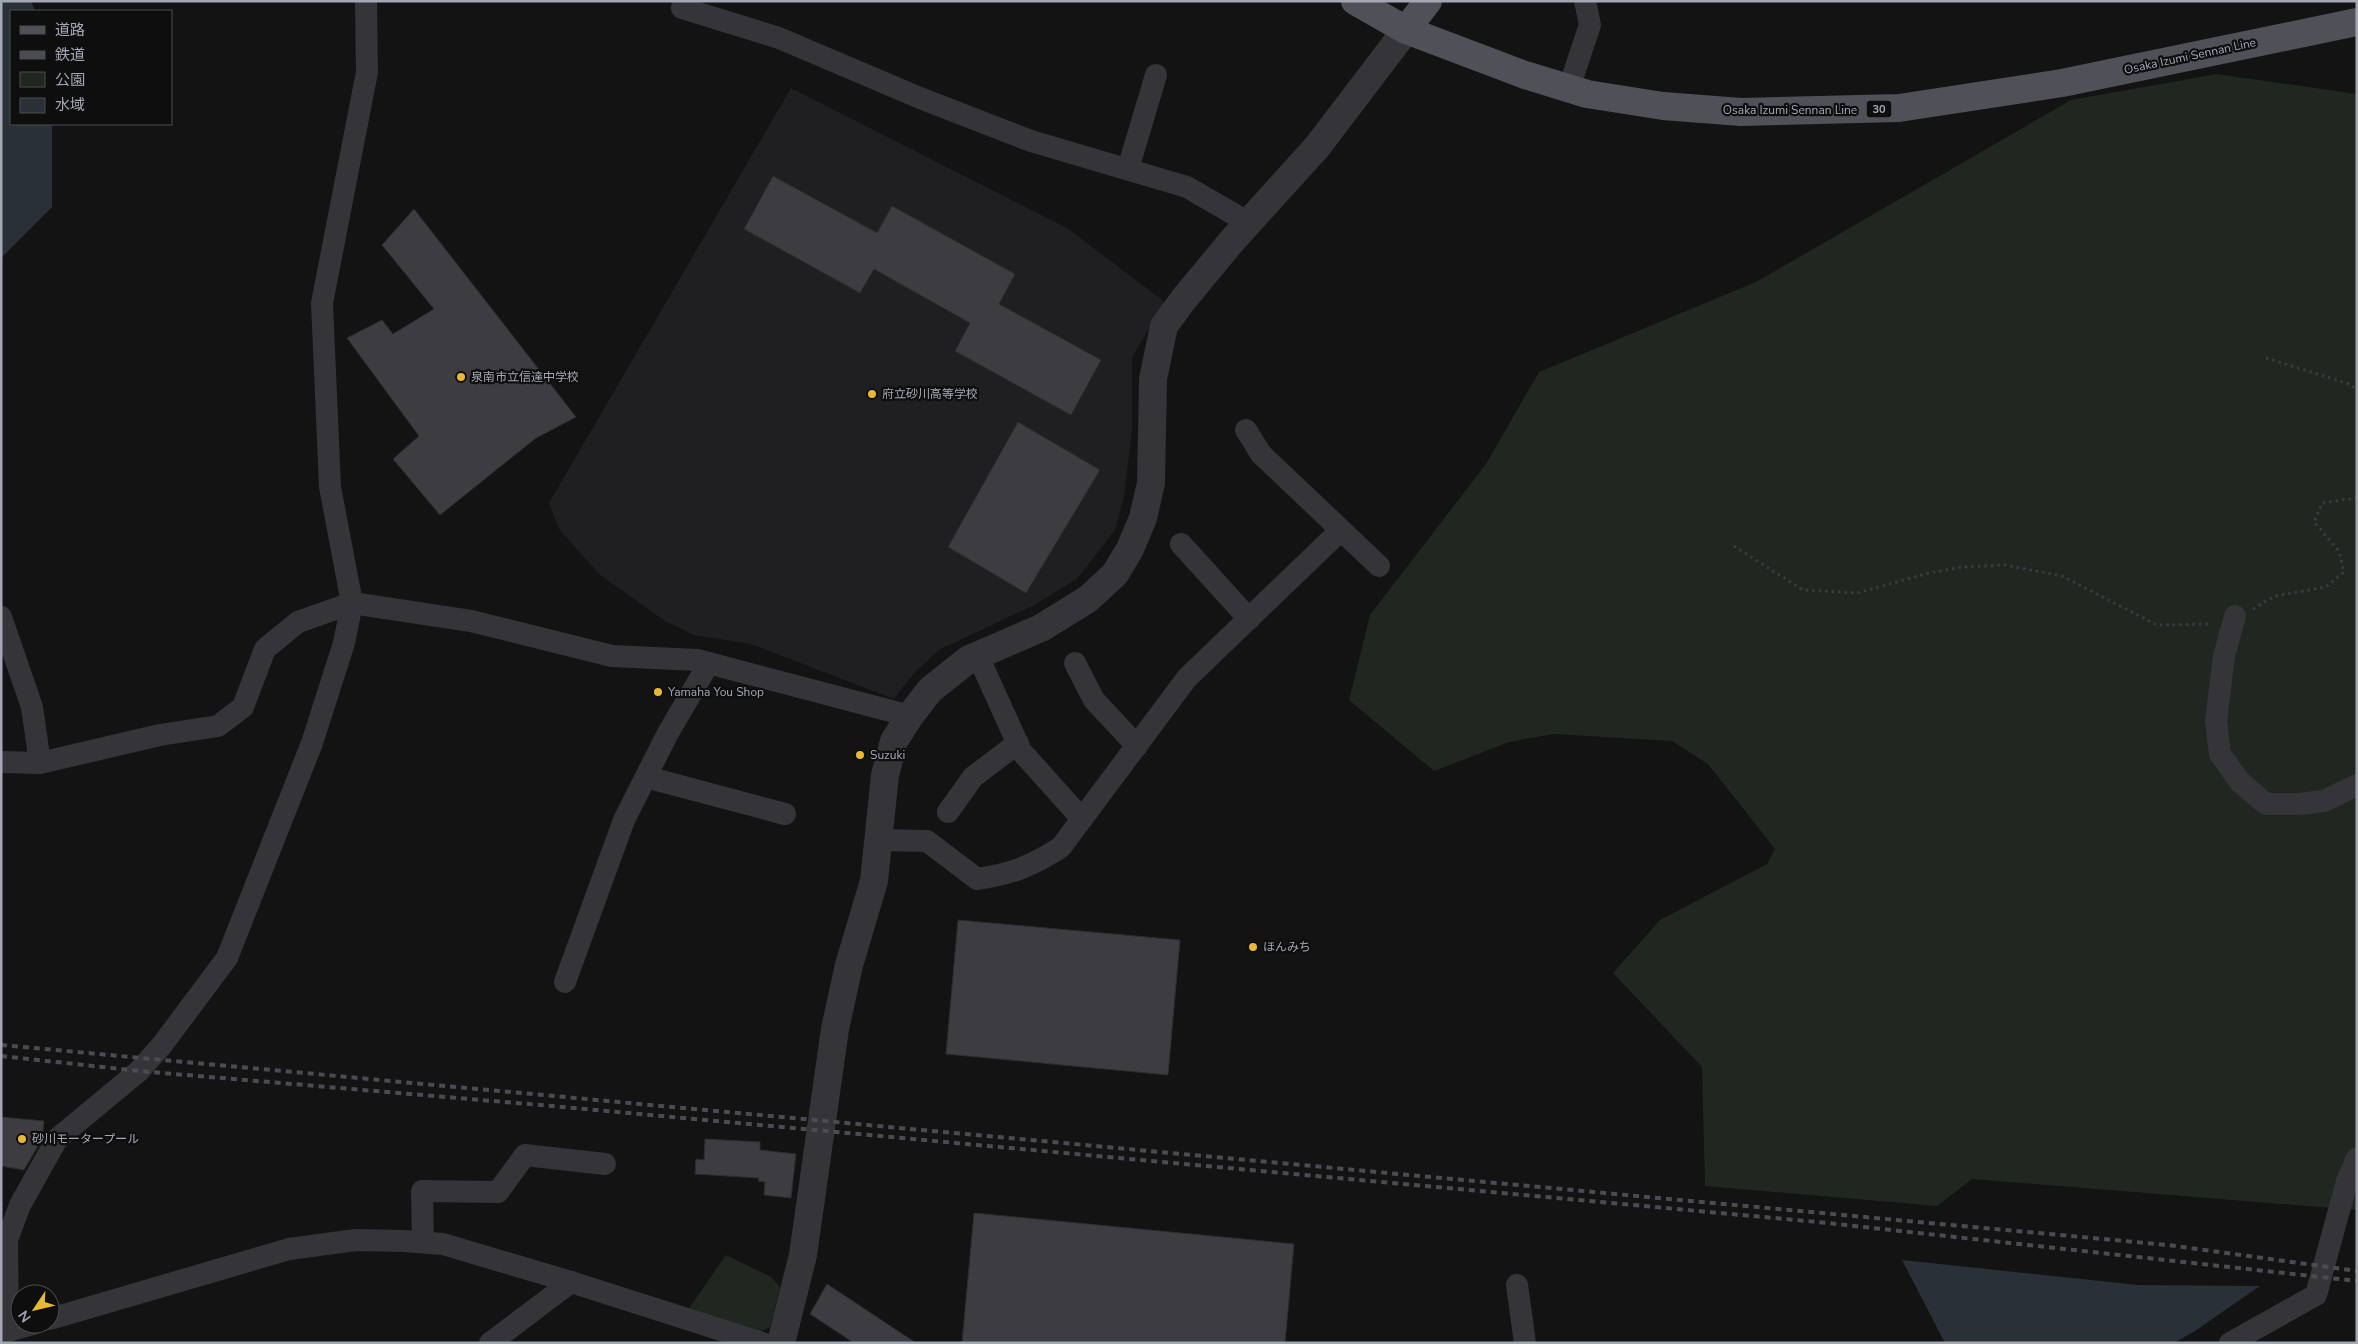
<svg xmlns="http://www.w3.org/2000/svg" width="2358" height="1344" viewBox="0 0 2358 1344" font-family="'Nunito Sans','Noto Sans JP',sans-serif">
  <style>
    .built { fill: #1f1f21 }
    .green { fill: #1f2720 }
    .water { fill: #2a3037 }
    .building { fill: #3d3d41; stroke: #2d2d30 }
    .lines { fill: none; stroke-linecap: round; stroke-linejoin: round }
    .path { stroke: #3a3b40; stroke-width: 3; stroke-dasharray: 2.5 4; stroke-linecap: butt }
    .minor { stroke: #343439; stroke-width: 22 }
    .tertiary { stroke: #343439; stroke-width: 28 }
    .primary { stroke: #505158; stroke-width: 28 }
    .rail { stroke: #4b4c52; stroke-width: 4; stroke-dasharray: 6 5; stroke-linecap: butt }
    .poi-dot { fill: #e9b835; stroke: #0e0e0f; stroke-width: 2 }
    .labels { text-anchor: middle; stroke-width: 4.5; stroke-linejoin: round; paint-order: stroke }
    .shield { fill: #0e0e0f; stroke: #787a82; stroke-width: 1 }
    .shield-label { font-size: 11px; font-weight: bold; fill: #a5a8b4 }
    .street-label { font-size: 12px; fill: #a5a8b4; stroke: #0e0e0f }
    .poi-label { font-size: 12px; fill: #a5a8b4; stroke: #0e0e0f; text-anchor: start }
  </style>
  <rect width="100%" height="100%" fill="#131314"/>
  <path class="built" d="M 791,88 L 1067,228 L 1165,302 L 1132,357 L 1132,430 L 1124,497 L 1115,530 L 1077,579 L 1034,605 L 939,650 L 914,673 L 894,699 L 751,644 L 694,635 L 665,621 L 599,574 L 559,529 L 549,503 Z"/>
  <g class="green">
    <path d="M 2217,74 L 2357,94 L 2357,1210 L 1972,1179 L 1937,1206 L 1705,1186 L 1702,1067 L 1613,973 L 1660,920 L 1767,864 L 1775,849 L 1708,764 L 1672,741 L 1554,734 L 1509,742 L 1434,771 L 1349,700 L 1370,615 L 1486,464 L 1539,372 L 1756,282 L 2071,100 Z"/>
    <path d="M 726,1255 L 771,1277 L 780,1287 L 770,1327 L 759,1333 L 688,1310 Z"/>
  </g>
  <g class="water">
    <path d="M 1,1 L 31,1 L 35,11 L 11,11 L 11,124 L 52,124 L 52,207 L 1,258 Z"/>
    <path d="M 1902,1260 L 2138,1285 L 2260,1286 L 2195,1331 L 2174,1343 L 1945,1343 Z"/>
  </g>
  <g class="building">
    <path d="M 773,176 L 877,233 L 892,206 L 1015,274 L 999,304 L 1101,360 L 1071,415 L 955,351 L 970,323 L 874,269 L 860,293 L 744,229 Z"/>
    <path d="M 414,209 L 576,417 L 536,438 L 440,515 L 393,459 L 419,436 L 347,338 L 382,320 L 393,334 L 434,309 L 382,245 Z"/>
    <path d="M 1018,422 L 1100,470 L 1026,593 L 948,547 Z"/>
    <path d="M 958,920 L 1180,940 L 1168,1075 L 946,1054 Z"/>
    <path d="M 1,1117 L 44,1121 L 42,1139 L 24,1170 L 1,1166 Z"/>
    <path d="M 705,1139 L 760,1142 L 760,1150 L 796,1154 L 791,1198 L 764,1195 L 765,1182 L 758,1181 L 759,1178 L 695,1174 L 696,1159 L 704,1160 Z"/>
    <path d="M 974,1213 L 1294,1244 L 1285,1343 L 962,1343 Z"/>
    <path d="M 827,1284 L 916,1343 L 854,1343 L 810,1314 Z"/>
  </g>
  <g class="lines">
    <g class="path">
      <path d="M 2266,358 L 2349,384 L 2357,390"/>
      <path d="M 1734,546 L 1803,590 L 1857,593 L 1929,573 L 1963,567 L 2005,565 L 2062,576 L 2157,625 L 2212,624"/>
      <path d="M 2253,609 L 2275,596 L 2326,587 L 2344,572 L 2339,551 L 2314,522 L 2322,503 L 2357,498"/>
    </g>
    <g class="minor">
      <path d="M 682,8 L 779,38 L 920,98 L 1031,141 L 1187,187 L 1249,223"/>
      <path d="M 1569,88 L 1590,25 L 1585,1"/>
      <path d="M 1128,169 L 1156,75"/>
      <path d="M 1246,430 L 1261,454 L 1379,566"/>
      <path d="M 1181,544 L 1249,619"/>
      <path d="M 2235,616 L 2224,656 L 2216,721 L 2220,754 L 2240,782 L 2266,804 L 2299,804 L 2324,801 L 2357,785"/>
      <path d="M 1,617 L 32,707 L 40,763"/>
      <path d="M 978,656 L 1021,751 L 1082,819"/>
      <path d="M 1075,663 L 1094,700 L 1137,746"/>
      <path d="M 1,762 L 40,763 L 160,735 L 218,726 L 243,707 L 265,649 L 298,622 L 352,603 L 471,621 L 612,656 L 697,660 L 910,716"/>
      <path d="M 646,777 L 785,814"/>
      <path d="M 948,812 L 973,777 L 1018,743"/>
      <path d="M 880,840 L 927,841 L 977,879 C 1012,874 1032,866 1061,847 L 1187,678 L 1341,530"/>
      <path d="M 565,982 L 624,820 L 668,733 L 709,663"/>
      <path d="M 423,1242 L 422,1191 L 498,1192 L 525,1155 L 605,1164"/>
      <path d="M 1517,1285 L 1525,1343"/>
      <path d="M 50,1319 L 289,1249 L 356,1240 L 404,1241 L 443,1244 L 571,1282 L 762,1343"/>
      <path d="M 8,1331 L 7,1240 L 20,1205 L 57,1139 L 139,1071 L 162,1045 L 227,958 L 312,743 L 344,643 L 352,603 L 330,487 L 322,303 L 367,72 L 366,1"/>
      <path d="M 1,1333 L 33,1324"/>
      <path d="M 490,1343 L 571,1282"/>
      <path d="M 2230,1343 L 2316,1295 L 2347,1181 L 2357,1158"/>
    </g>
    <path class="tertiary" d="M 781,1343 L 803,1255 L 835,1029 L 849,965 L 874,881 L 885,775 L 894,741 L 910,716 L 930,690 L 969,659 L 1041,628 L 1088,599 L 1115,574 L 1130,549 L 1143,518 L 1151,483 L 1153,379 L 1164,326 L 1183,300 L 1231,242 L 1317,147 L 1406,30"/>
    <g class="primary">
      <path d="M 1355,1 L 1406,30 L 1525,75 L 1587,94 L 1663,106 L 1741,112 L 1899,108 L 2062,83 L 2357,22"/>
      <path d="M 1406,30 L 1428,1"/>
    </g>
    <g class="rail">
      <path d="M 1,1045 L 2168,1245 L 2357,1271"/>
      <path d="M 1,1056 L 139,1071 L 552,1106 L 1818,1222 L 2357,1281"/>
    </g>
  </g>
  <g class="poi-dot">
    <circle cx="461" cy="377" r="5"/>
    <circle cx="872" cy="394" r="5"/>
    <circle cx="658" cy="692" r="5"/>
    <circle cx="860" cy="755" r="5"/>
    <circle cx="1253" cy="947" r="5"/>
    <circle cx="22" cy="1139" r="5"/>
  </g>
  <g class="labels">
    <rect class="shield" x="1866.5" y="100.5" width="25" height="17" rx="4"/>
    <g class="shield-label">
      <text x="1879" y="113">30</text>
    </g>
    <g class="street-label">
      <text transform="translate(2190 56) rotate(-12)" y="4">Osaka Izumi Sennan Line</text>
      <text x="1790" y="114">Osaka Izumi Sennan Line</text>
    </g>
    <g class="poi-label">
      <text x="471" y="381">泉南市立信達中学校</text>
      <text x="882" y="398">府立砂川高等学校</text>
      <text x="668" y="696">Yamaha You Shop</text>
      <text x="870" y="759">Suzuki</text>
      <text x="1263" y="951">ほんみち</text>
      <text x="32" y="1143">砂川モータープール</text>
    </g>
  </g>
  <rect width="2358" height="1344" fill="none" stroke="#a5a8b4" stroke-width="5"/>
  <rect x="10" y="10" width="162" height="115" fill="#0e0e0f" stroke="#4a4c51"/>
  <rect x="20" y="26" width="25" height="8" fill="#505158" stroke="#4a4c51"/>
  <text x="55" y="35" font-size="15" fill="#a5a8b4">道路</text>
  <rect x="20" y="51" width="25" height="8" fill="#4b4c52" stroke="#4a4c51"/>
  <text x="55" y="60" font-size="15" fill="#a5a8b4">鉄道</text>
  <rect x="20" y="72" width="25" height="15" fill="#1f2720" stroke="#4a4c51"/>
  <text x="55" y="85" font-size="15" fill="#a5a8b4">公園</text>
  <rect x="20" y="98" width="25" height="15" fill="#2a3037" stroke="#4a4c51"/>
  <text x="55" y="110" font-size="15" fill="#a5a8b4">水域</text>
  <g transform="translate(35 1309) rotate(235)"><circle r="24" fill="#0e0e0f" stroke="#4a4c51"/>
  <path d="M0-4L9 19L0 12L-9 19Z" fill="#e9b835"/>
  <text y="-8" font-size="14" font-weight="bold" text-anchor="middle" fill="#a5a8b4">N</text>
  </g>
</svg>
